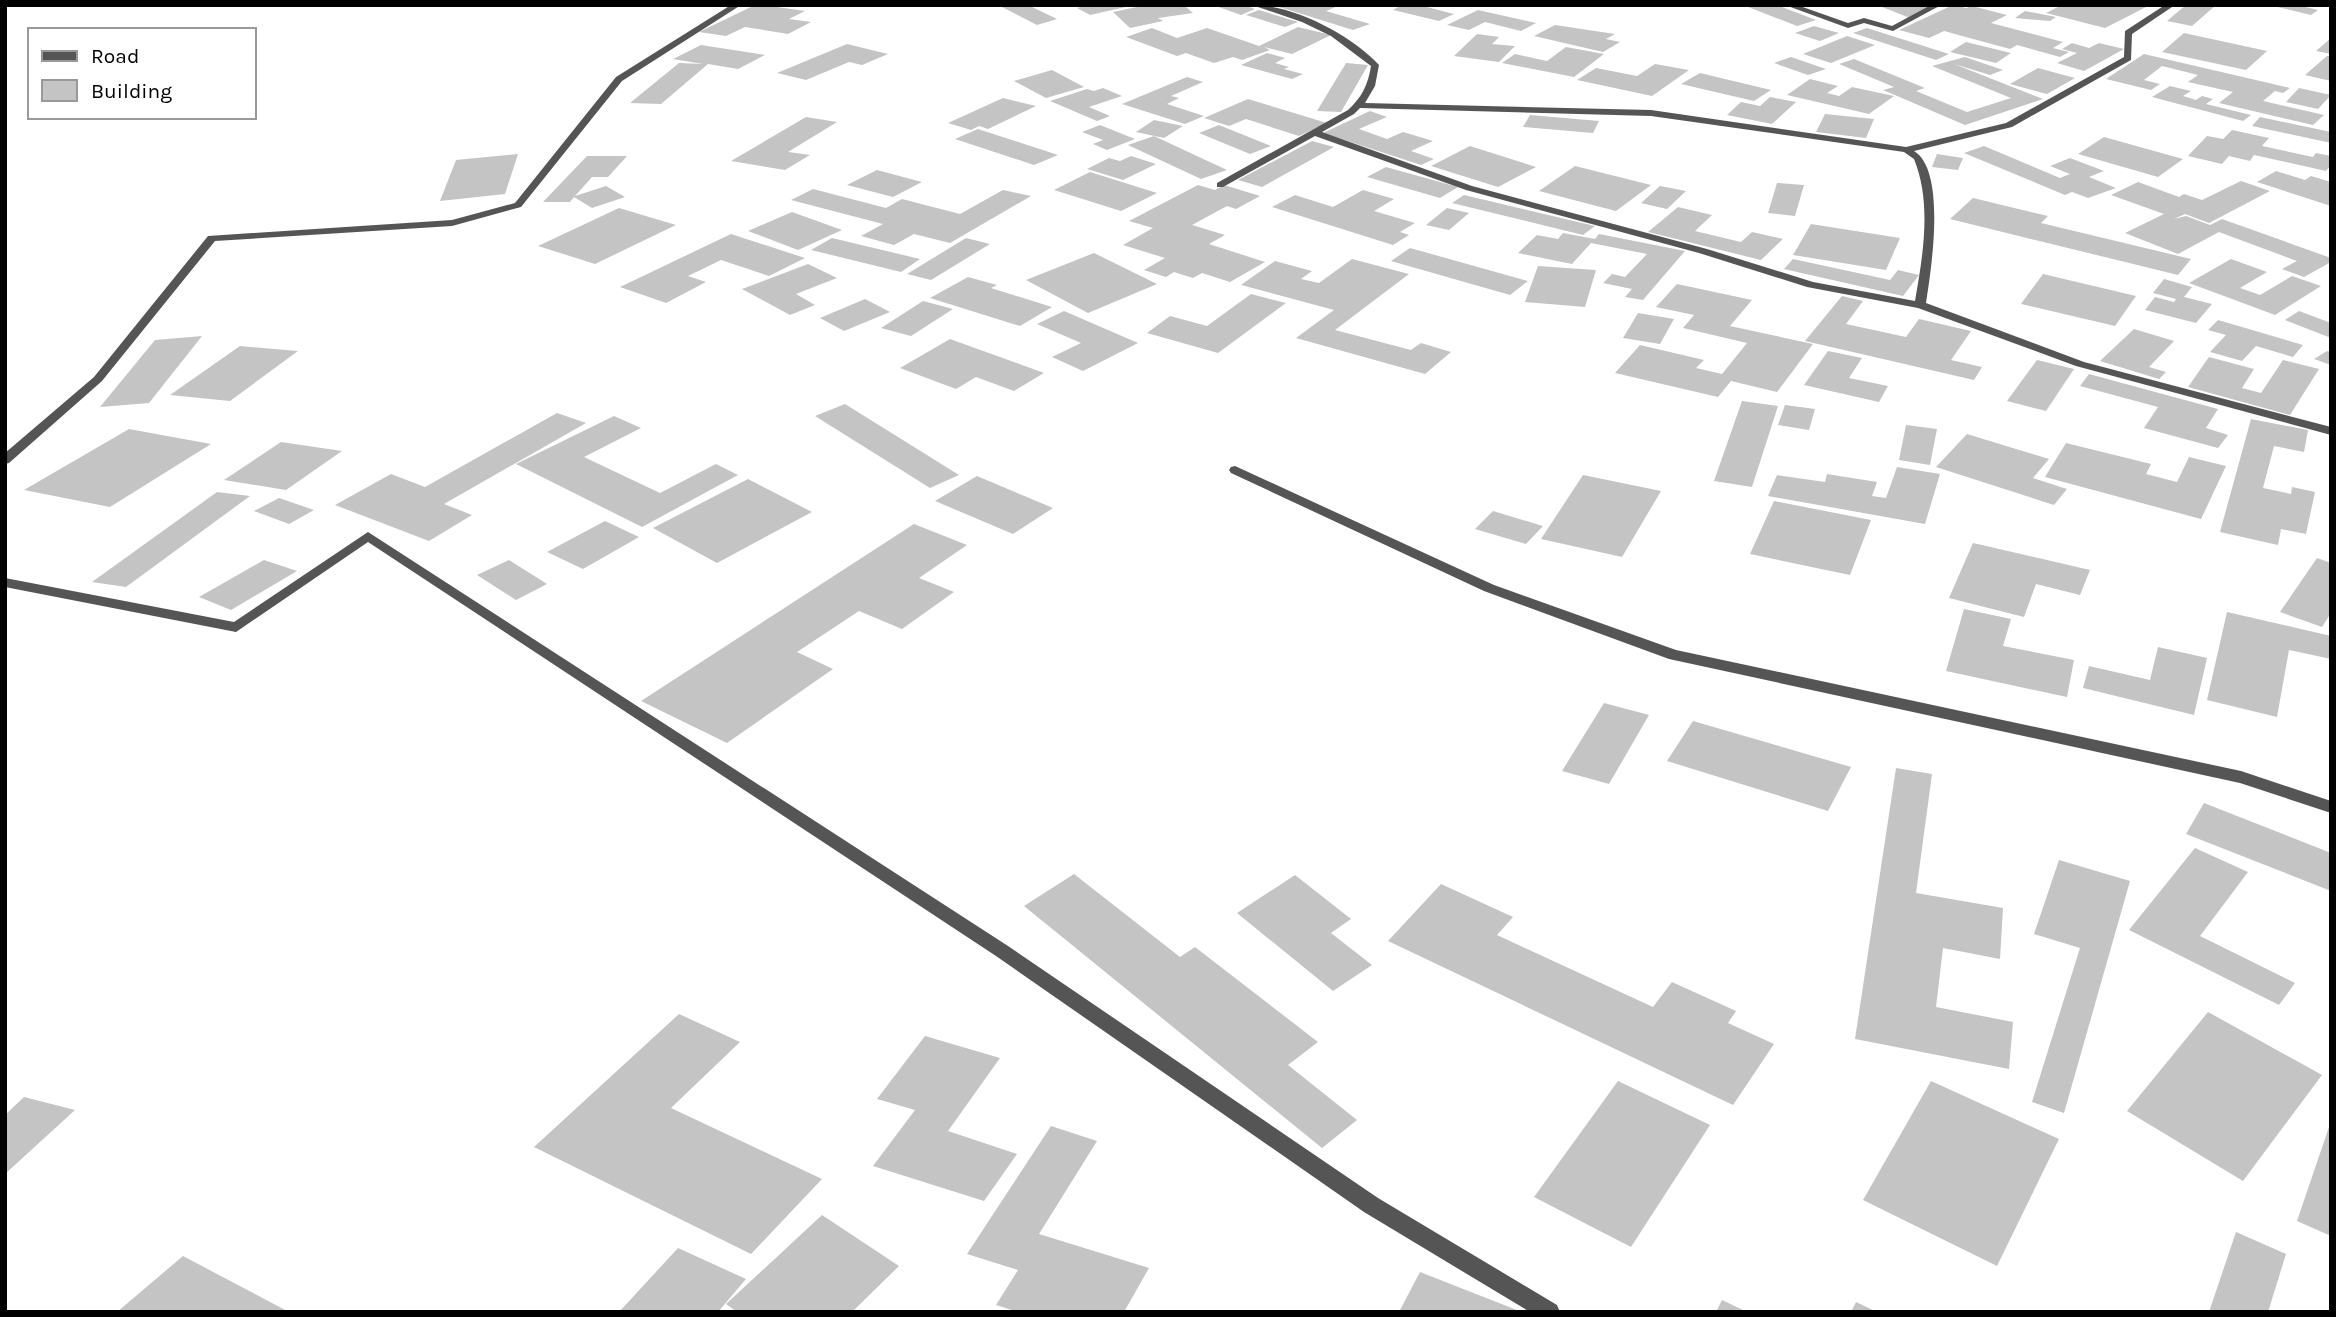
<svg xmlns="http://www.w3.org/2000/svg" width="2336" height="1317" viewBox="0 0 2336 1317" font-family="Karla,sans-serif">
  <style>
    .building { fill: #c4c4c4 }
    .lines { fill: none; stroke-linecap: round; stroke-linejoin: round }
    .street { fill: #555; fill-rule: evenodd }
  </style>
  <rect width="100%" height="100%" fill="#fff"/>
  <g class="building">
    <path d="M 755,5 L 780,5 L 777,7 L 805,11 L 789,19 L 811,22 L 788,34 L 745,27 L 726,36 L 699,32 Z"/>
    <path d="M 998,5 L 1028,5 L 1057,19 L 1037,25 Z"/>
    <path d="M 1088,5 L 1129,5 L 1130,6 L 1090,15 L 1077,8 Z"/>
    <path d="M 1146,5 L 1190,5 L 1186,7 L 1193,13 L 1158,18 L 1163,21 L 1130,28 L 1113,12 Z"/>
    <path d="M 1213,5 L 1244,5 L 1255,9 L 1241,15 Z"/>
    <path d="M 1273,5 L 1340,5 L 1326,11 L 1370,24 L 1353,30 Z"/>
    <path d="M 1402,5 L 1419,5 L 1454,14 L 1439,21 L 1393,10 Z"/>
    <path d="M 1743,5 L 1777,5 L 1816,20 L 1797,26 Z"/>
    <path d="M 1877,5 L 1944,5 L 1910,18 Z"/>
    <path d="M 1953,5 L 1966,8 L 1972,6 L 2007,15 L 1991,23 L 2063,42 L 2053,48 L 2069,52 L 2060,57 L 2017,45 L 2010,49 L 1944,31 L 1929,38 L 1899,30 Z"/>
    <path d="M 2062,5 L 2150,5 L 2105,28 L 2046,13 Z"/>
    <path d="M 2186,5 L 2216,5 L 2192,26 L 2167,21 Z"/>
    <path d="M 2269,5 L 2297,5 L 2318,10 L 2311,15 Z"/>
    <path d="M 1259,10 L 1298,22 L 1285,27 L 1246,15 Z"/>
    <path d="M 1478,10 L 1536,23 L 1521,31 L 1485,22 L 1469,30 L 1447,25 Z"/>
    <path d="M 2025,11 L 2056,17 L 2050,21 L 2015,18 Z"/>
    <path d="M 1555,25 L 1615,34 L 1606,39 L 1620,42 L 1603,52 L 1534,36 Z"/>
    <path d="M 1814,26 L 1839,33 L 1820,41 L 1795,33 Z"/>
    <path d="M 1298,27 L 1331,35 L 1292,54 L 1264,47 L 1270,50 L 1242,60 L 1233,57 L 1214,63 L 1186,53 L 1177,56 L 1126,37 L 1152,28 L 1177,38 L 1207,28 L 1259,46 Z"/>
    <path d="M 1867,28 L 1949,54 L 1936,60 L 1853,33 Z"/>
    <path d="M 2184,33 L 2267,51 L 2246,70 L 2162,52 Z"/>
    <path d="M 1477,34 L 1499,37 L 1492,44 L 1515,46 L 1499,62 L 1454,56 Z"/>
    <path d="M 1847,36 L 1875,45 L 1831,63 L 1803,54 Z"/>
    <path d="M 2331,38 L 2331,54 L 2316,51 Z"/>
    <path d="M 1966,42 L 2011,53 L 1996,63 L 1950,52 Z"/>
    <path d="M 2072,43 L 2089,48 L 2099,43 L 2124,49 L 2084,71 L 2057,63 L 2077,53 L 2062,49 Z"/>
    <path d="M 847,44 L 888,54 L 862,65 L 849,62 L 806,80 L 777,73 Z"/>
    <path d="M 701,45 L 765,55 L 738,69 L 708,64 L 661,104 L 630,103 L 679,63 L 703,64 L 673,59 Z"/>
    <path d="M 1566,47 L 1604,54 L 1574,77 L 1502,63 L 1515,54 L 1547,61 Z"/>
    <path d="M 1267,53 L 1285,58 L 1275,63 L 1289,67 L 1284,69 L 1303,74 L 1292,79 L 1241,65 Z"/>
    <path d="M 2144,54 L 2290,88 L 2283,93 L 2275,91 L 2263,101 L 2324,115 L 2313,125 L 2219,103 L 2233,92 L 2188,82 L 2198,75 L 2162,66 L 2144,80 L 2160,84 L 2151,90 L 2106,79 Z"/>
    <path d="M 2327,56 L 2331,56 L 2331,81 L 2305,75 Z"/>
    <path d="M 1791,57 L 1826,69 L 1808,75 L 1774,63 Z"/>
    <path d="M 1965,57 L 2003,70 L 1990,75 L 1954,64 L 2043,99 L 1965,125 L 1883,90 L 1894,87 L 1839,64 L 1854,59 L 1925,88 L 1916,91 L 1967,112 L 2011,98 L 1932,66 Z"/>
    <path d="M 1346,63 L 1368,65 L 1341,112 L 1317,111 Z"/>
    <path d="M 1655,64 L 1689,70 L 1652,96 L 1577,80 L 1596,68 L 1637,76 Z"/>
    <path d="M 2038,68 L 2075,78 L 2047,94 L 2010,84 Z"/>
    <path d="M 1052,70 L 1084,87 L 1046,98 L 1014,81 Z"/>
    <path d="M 1700,73 L 1771,90 L 1754,101 L 1681,84 Z"/>
    <path d="M 1187,77 L 1203,82 L 1171,96 L 1179,98 L 1167,104 L 1204,116 L 1185,124 L 1122,104 Z"/>
    <path d="M 1810,79 L 1838,86 L 1827,93 L 1839,96 L 1852,87 L 1894,96 L 1869,114 L 1787,95 Z"/>
    <path d="M 2170,86 L 2191,91 L 2183,96 L 2196,100 L 2202,96 L 2213,99 L 2206,104 L 2251,115 L 2243,121 L 2152,97 Z"/>
    <path d="M 1103,88 L 1122,96 L 1089,107 L 1110,116 L 1097,121 L 1050,101 L 1087,89 L 1094,91 Z"/>
    <path d="M 2299,88 L 2331,95 L 2318,109 L 2286,102 Z"/>
    <path d="M 1770,97 L 1796,102 L 1772,124 L 1727,115 L 1741,102 L 1760,106 Z"/>
    <path d="M 1003,98 L 1036,106 L 988,129 L 979,126 L 971,130 L 948,123 Z"/>
    <path d="M 1248,99 L 1327,123 L 1299,136 L 1246,119 L 1229,126 L 1204,118 Z"/>
    <path d="M 1370,111 L 1387,117 L 1359,129 L 1387,139 L 1403,132 L 1433,141 L 1411,151 L 1434,159 L 1421,165 L 1323,133 Z"/>
    <path d="M 1825,114 L 1874,119 L 1866,138 L 1816,132 Z"/>
    <path d="M 1530,115 L 1599,121 L 1593,133 L 1523,127 Z"/>
    <path d="M 806,117 L 837,122 L 788,152 L 810,155 L 785,170 L 731,161 Z"/>
    <path d="M 2260,117 L 2331,132 L 2331,143 L 2252,126 Z"/>
    <path d="M 1154,120 L 1183,126 L 1164,138 L 1136,132 Z"/>
    <path d="M 1100,125 L 1135,139 L 1107,150 L 1093,144 L 1103,140 L 1082,132 Z"/>
    <path d="M 1219,125 L 1271,146 L 1250,154 L 1199,133 Z"/>
    <path d="M 978,129 L 1058,155 L 1034,165 L 955,139 Z"/>
    <path d="M 2232,130 L 2269,138 L 2262,146 L 2313,157 L 2316,153 L 2331,156 L 2331,165 L 2326,171 L 2254,155 L 2250,161 L 2229,156 L 2222,164 L 2188,156 L 2207,136 L 2223,139 Z"/>
    <path d="M 1154,136 L 1227,170 L 1201,179 L 1128,145 Z"/>
    <path d="M 2104,137 L 2183,159 L 2158,177 L 2078,154 Z"/>
    <path d="M 1312,141 L 1334,147 L 1262,187 L 1238,180 Z"/>
    <path d="M 1470,146 L 1536,167 L 1498,187 L 1431,166 Z"/>
    <path d="M 1984,146 L 2060,178 L 2070,174 L 2050,166 L 2070,158 L 2104,171 L 2089,177 L 2116,188 L 2088,198 L 2072,192 L 2065,195 L 1964,153 Z"/>
    <path d="M 518,154 L 505,194 L 440,201 L 456,160 Z"/>
    <path d="M 1937,154 L 1963,158 L 1958,170 L 1932,167 Z"/>
    <path d="M 587,156 L 627,156 L 608,177 L 592,177 L 575,196 L 606,186 L 625,197 L 592,208 L 574,197 L 570,202 L 543,202 Z"/>
    <path d="M 1131,156 L 1156,164 L 1123,180 L 1087,169 L 1109,158 L 1120,161 Z"/>
    <path d="M 1575,166 L 1651,185 L 1616,211 L 1539,191 Z"/>
    <path d="M 1386,167 L 1458,187 L 1440,198 L 1367,177 Z"/>
    <path d="M 877,170 L 922,182 L 893,197 L 847,185 Z"/>
    <path d="M 2276,171 L 2305,180 L 2311,176 L 2331,182 L 2331,206 L 2257,182 Z"/>
    <path d="M 1090,172 L 1157,193 L 1121,211 L 1054,190 Z"/>
    <path d="M 2241,181 L 2270,191 L 2209,223 L 2185,214 L 2174,219 L 2186,216 L 2210,225 L 2222,219 L 2331,258 L 2331,262 L 2304,277 L 2282,269 L 2297,261 L 2219,232 L 2178,254 L 2125,233 L 2164,214 L 2111,195 L 2138,182 L 2179,197 L 2184,194 L 2202,200 Z"/>
    <path d="M 1777,183 L 1804,185 L 1795,216 L 1768,213 Z"/>
    <path d="M 1198,185 L 1215,190 L 1224,185 L 1260,196 L 1236,209 L 1227,206 L 1192,225 L 1225,235 L 1209,244 L 1265,262 L 1230,282 L 1202,273 L 1193,278 L 1174,272 L 1166,277 L 1144,270 L 1165,258 L 1123,245 L 1153,228 L 1129,221 Z"/>
    <path d="M 1660,186 L 1686,191 L 1667,209 L 1641,203 Z"/>
    <path d="M 813,189 L 886,208 L 902,199 L 960,214 L 1003,190 L 1031,196 L 950,243 L 914,234 L 894,245 L 861,236 L 883,224 L 791,200 Z"/>
    <path d="M 1363,190 L 1394,199 L 1374,211 L 1415,223 L 1400,232 L 1409,235 L 1393,245 L 1272,207 L 1295,195 L 1333,207 Z"/>
    <path d="M 1464,195 L 1595,226 L 1583,235 L 1452,203 Z"/>
    <path d="M 1973,198 L 2048,216 L 2041,223 L 2191,259 L 2178,275 L 1950,219 Z"/>
    <path d="M 1678,207 L 1712,215 L 1695,231 L 1741,242 L 1752,232 L 1783,239 L 1761,260 L 1648,232 Z"/>
    <path d="M 619,208 L 676,225 L 595,264 L 538,246 Z"/>
    <path d="M 1447,208 L 1469,213 L 1449,230 L 1426,225 Z"/>
    <path d="M 792,212 L 842,230 L 798,250 L 748,231 Z"/>
    <path d="M 1811,224 L 1900,238 L 1886,270 L 1793,255 Z"/>
    <path d="M 1563,233 L 1595,239 L 1599,234 L 1685,251 L 1643,300 L 1625,297 L 1632,289 L 1603,283 L 1612,274 L 1625,277 L 1647,254 L 1591,243 L 1572,264 L 1518,253 L 1537,235 L 1558,239 Z"/>
    <path d="M 731,234 L 805,258 L 769,276 L 721,260 L 688,276 L 706,282 L 666,303 L 620,287 Z"/>
    <path d="M 832,238 L 920,259 L 901,272 L 811,250 Z"/>
    <path d="M 966,238 L 990,244 L 931,280 L 907,274 Z"/>
    <path d="M 1410,248 L 1528,281 L 1510,295 L 1391,261 Z"/>
    <path d="M 1094,253 L 1157,284 L 1088,313 L 1026,280 Z"/>
    <path d="M 1352,259 L 1409,274 L 1335,330 L 1411,350 L 1421,343 L 1451,352 L 1425,374 L 1296,338 L 1334,310 L 1241,285 L 1275,261 L 1312,271 L 1301,279 L 1319,283 Z"/>
    <path d="M 1793,259 L 1890,280 L 1898,270 L 1919,275 L 1903,296 L 1784,269 Z"/>
    <path d="M 2231,259 L 2267,272 L 2240,288 L 2260,295 L 2292,276 L 2321,286 L 2275,315 L 2189,283 Z"/>
    <path d="M 808,264 L 837,278 L 796,294 L 815,305 L 790,315 L 742,289 Z"/>
    <path d="M 1538,266 L 1596,270 L 1585,307 L 1525,302 Z"/>
    <path d="M 2043,274 L 2136,296 L 2115,326 L 2021,304 Z"/>
    <path d="M 968,277 L 997,285 L 991,288 L 1052,307 L 1020,326 L 930,298 Z"/>
    <path d="M 2164,279 L 2192,287 L 2184,297 L 2212,304 L 2196,323 L 2145,310 L 2155,297 L 2174,302 L 2176,299 L 2153,293 Z"/>
    <path d="M 1677,284 L 1752,300 L 1730,326 L 1813,344 L 1777,392 L 1731,381 L 1718,397 L 1615,373 L 1640,345 L 1704,360 L 1696,368 L 1722,374 L 1747,343 L 1683,328 L 1694,315 L 1656,307 Z"/>
    <path d="M 1251,294 L 1286,303 L 1218,353 L 1147,333 L 1170,316 L 1207,326 Z"/>
    <path d="M 1842,296 L 1863,301 L 1846,324 L 1906,337 L 1919,319 L 1971,331 L 1951,360 L 1982,367 L 1974,380 L 1805,341 Z"/>
    <path d="M 865,299 L 890,312 L 844,331 L 820,318 Z"/>
    <path d="M 923,301 L 953,309 L 911,336 L 881,328 Z"/>
    <path d="M 1064,311 L 1138,343 L 1083,371 L 1052,357 L 1081,343 L 1037,324 Z"/>
    <path d="M 2299,311 L 2331,323 L 2331,338 L 2285,320 Z"/>
    <path d="M 1638,313 L 1674,319 L 1660,344 L 1623,338 Z"/>
    <path d="M 2218,320 L 2303,345 L 2293,357 L 2256,346 L 2242,361 L 2210,352 L 2226,335 L 2208,330 Z"/>
    <path d="M 2134,329 L 2174,341 L 2149,367 L 2166,372 L 2159,379 L 2100,361 Z"/>
    <path d="M 202,336 L 149,403 L 100,407 L 155,340 Z"/>
    <path d="M 950,339 L 1044,373 L 1014,391 L 976,377 L 956,389 L 900,368 Z"/>
    <path d="M 240,346 L 298,351 L 230,401 L 170,395 Z"/>
    <path d="M 1828,351 L 1862,358 L 1849,378 L 1888,386 L 1879,402 L 1804,385 Z"/>
    <path d="M 2327,351 L 2331,352 L 2331,365 L 2314,359 Z"/>
    <path d="M 2209,357 L 2254,369 L 2242,388 L 2261,393 L 2283,360 L 2319,369 L 2290,415 L 2188,387 Z"/>
    <path d="M 2037,360 L 2074,369 L 2046,411 L 2007,401 Z"/>
    <path d="M 2089,374 L 2218,409 L 2206,428 L 2228,435 L 2218,448 L 2144,428 L 2158,407 L 2080,386 Z"/>
    <path d="M 1742,401 L 1778,406 L 1752,487 L 1714,481 Z"/>
    <path d="M 845,404 L 959,475 L 930,488 L 815,416 Z"/>
    <path d="M 1785,405 L 1815,409 L 1809,430 L 1778,425 Z"/>
    <path d="M 557,413 L 586,423 L 444,504 L 472,515 L 429,541 L 335,505 L 391,474 L 425,487 Z"/>
    <path d="M 614,416 L 641,428 L 584,457 L 660,493 L 716,464 L 738,475 L 642,527 L 516,464 Z"/>
    <path d="M 2251,419 L 2308,430 L 2304,452 L 2274,446 L 2263,488 L 2291,494 L 2292,487 L 2315,492 L 2306,534 L 2281,529 L 2278,545 L 2220,532 Z"/>
    <path d="M 1906,425 L 1937,429 L 1930,465 L 1899,460 Z"/>
    <path d="M 129,429 L 211,444 L 110,507 L 24,490 Z"/>
    <path d="M 1967,434 L 2049,459 L 2033,478 L 2067,489 L 2054,505 L 1936,467 Z"/>
    <path d="M 281,442 L 342,451 L 286,490 L 224,480 Z"/>
    <path d="M 2066,443 L 2151,464 L 2146,474 L 2177,482 L 2189,457 L 2226,466 L 2201,519 L 2045,477 Z"/>
    <path d="M 1897,467 L 1940,474 L 1925,524 L 1768,496 L 1777,475 L 1825,482 L 1827,474 L 1877,482 L 1872,496 L 1886,498 Z"/>
    <path d="M 1583,475 L 1661,491 L 1622,557 L 1541,539 Z"/>
    <path d="M 977,476 L 1053,508 L 1013,534 L 935,501 Z"/>
    <path d="M 748,479 L 812,512 L 717,563 L 653,528 Z"/>
    <path d="M 217,492 L 250,496 L 126,587 L 92,582 Z"/>
    <path d="M 279,498 L 314,510 L 289,524 L 254,511 Z"/>
    <path d="M 1774,501 L 1871,520 L 1850,575 L 1750,554 Z"/>
    <path d="M 1493,511 L 1543,526 L 1526,544 L 1475,529 Z"/>
    <path d="M 605,521 L 639,537 L 583,569 L 547,552 Z"/>
    <path d="M 914,524 L 967,545 L 919,578 L 954,592 L 902,629 L 859,611 L 797,652 L 833,669 L 727,743 L 641,701 Z"/>
    <path d="M 1973,543 L 2090,570 L 2080,595 L 2036,584 L 2024,617 L 1949,598 Z"/>
    <path d="M 2317,558 L 2331,563 L 2331,613 L 2322,627 L 2280,612 Z"/>
    <path d="M 264,560 L 297,571 L 231,610 L 199,597 Z"/>
    <path d="M 509,560 L 547,584 L 516,600 L 477,575 Z"/>
    <path d="M 1964,609 L 2011,619 L 2003,646 L 2074,660 L 2067,697 L 1946,671 Z"/>
    <path d="M 2227,612 L 2331,636 L 2331,659 L 2289,650 L 2277,717 L 2207,700 Z"/>
    <path d="M 2158,647 L 2207,658 L 2194,715 L 2083,688 L 2089,666 L 2150,680 Z"/>
    <path d="M 1604,703 L 1649,715 L 1609,784 L 1562,771 Z"/>
    <path d="M 1693,721 L 1851,767 L 1828,811 L 1667,761 Z"/>
    <path d="M 1896,768 L 1932,774 L 1916,893 L 2003,908 L 2000,959 L 1943,948 L 1936,1007 L 2013,1022 L 2009,1069 L 1855,1039 Z"/>
    <path d="M 2204,803 L 2331,853 L 2331,891 L 2186,834 Z"/>
    <path d="M 2195,848 L 2248,872 L 2200,936 L 2295,983 L 2279,1005 L 2129,930 Z"/>
    <path d="M 2059,860 L 2130,881 L 2064,1113 L 2032,1102 L 2080,948 L 2034,934 Z"/>
    <path d="M 1074,874 L 1180,957 L 1195,947 L 1318,1042 L 1288,1065 L 1357,1120 L 1322,1148 L 1024,906 Z"/>
    <path d="M 1295,875 L 1351,919 L 1331,933 L 1372,965 L 1333,991 L 1237,913 Z"/>
    <path d="M 1441,884 L 1513,917 L 1497,935 L 1653,1007 L 1672,982 L 1736,1011 L 1728,1023 L 1774,1044 L 1733,1105 L 1388,941 Z"/>
    <path d="M 2208,1012 L 2322,1075 L 2243,1181 L 2127,1111 Z"/>
    <path d="M 679,1014 L 740,1042 L 671,1108 L 822,1179 L 751,1254 L 534,1147 Z"/>
    <path d="M 925,1036 L 1000,1058 L 948,1131 L 1017,1154 L 984,1201 L 873,1166 L 915,1110 L 877,1099 Z"/>
    <path d="M 1618,1081 L 1710,1125 L 1631,1247 L 1534,1197 Z"/>
    <path d="M 1931,1081 L 2059,1139 L 1997,1266 L 1863,1200 Z"/>
    <path d="M 24,1097 L 75,1110 L 5,1174 L 5,1115 Z"/>
    <path d="M 2330,1124 L 2331,1124 L 2331,1236 L 2297,1221 Z"/>
    <path d="M 1051,1126 L 1097,1141 L 1039,1234 L 1149,1268 L 1124,1312 L 1018,1312 L 996,1305 L 1018,1270 L 967,1254 Z"/>
    <path d="M 822,1215 L 899,1266 L 852,1312 L 737,1312 L 726,1304 Z"/>
    <path d="M 2236,1232 L 2286,1254 L 2268,1312 L 2209,1312 Z"/>
    <path d="M 678,1248 L 746,1279 L 718,1312 L 619,1312 Z"/>
    <path d="M 183,1256 L 289,1312 L 117,1312 Z"/>
    <path d="M 1420,1272 L 1522,1312 L 1399,1312 Z"/>
    <path d="M 1722,1300 L 1747,1312 L 1716,1312 Z"/>
    <path d="M 1856,1302 L 1877,1312 L 1851,1312 Z"/>
  </g>
  <g class="lines">
    <g class="street">
      <path d="M 731,5 L 741,5 L 622,81 L 521,207 L 452,226 L 215,241 L 102,381 L 9,463 L 5,464 L 5,453 L 94,377 L 208,236 L 452,220 L 515,203 L 616,77 Z"/>
      <path d="M 1252,5 C 1294,5 1351,35 1379,65 L 1375,86 L 1365,103 L 1651,110 L 1906,147 L 2006,123 L 2124,57 L 2125,31 L 2165,5 L 2175,5 L 2132,34 L 2131,60 L 2012,127 L 1914,151 C 1947,171 1931,270 1926,303 L 2084,362 L 2331,427 L 2331,435 L 2076,366 L 1918,308 L 1807,287 L 1699,253 L 1466,190 L 1315,136 L 1223,187 L 1217,187 L 1217,183 L 1348,110 C 1362,97 1368,85 1371,66 L 1331,36 L 1302,22 ZM 1360,108 L 1651,116 L 1904,152 L 1914,159 C 1932,203 1923,255 1915,301 L 1813,282 L 1707,249 L 1472,186 L 1322,132 L 1354,114 Z"/>
      <path d="M 1785,5 L 1797,5 L 1848,23 L 1864,18 L 1892,26 L 1931,5 L 1941,5 L 1893,31 L 1864,23 L 1848,28 Z"/>
      <path d="M 1235,466 L 1494,585 L 1676,650 L 2241,771 L 2331,801 L 2331,813 L 2240,783 L 1669,659 L 1484,591 L 1231,473 L 1229,470 L 1231,467 Z"/>
      <path d="M 368,532 L 1008,946 L 1378,1198 L 1557,1305 L 1560,1312 L 1530,1312 L 1364,1212 L 996,956 L 368,542 L 236,632 L 5,587 L 5,578 L 234,622 Z"/>
    </g>
  </g>
  <rect width="2336" height="1317" fill="none" stroke="#000000" stroke-width="14"/>
  <rect x="28" y="28" width="228" height="91" fill="#ffffff" stroke="#999999" stroke-width="2"/>
  <rect x="42" y="51" width="35" height="10" fill="#555555" stroke="#999999" stroke-width="2"/>
  <text x="91" y="63" font-size="21" fill="#000000">Road</text>
  <rect x="42" y="80" width="35" height="21" fill="#c4c4c4" stroke="#999999" stroke-width="2"/>
  <text x="91" y="98" font-size="21" fill="#000000">Building</text>
</svg>
